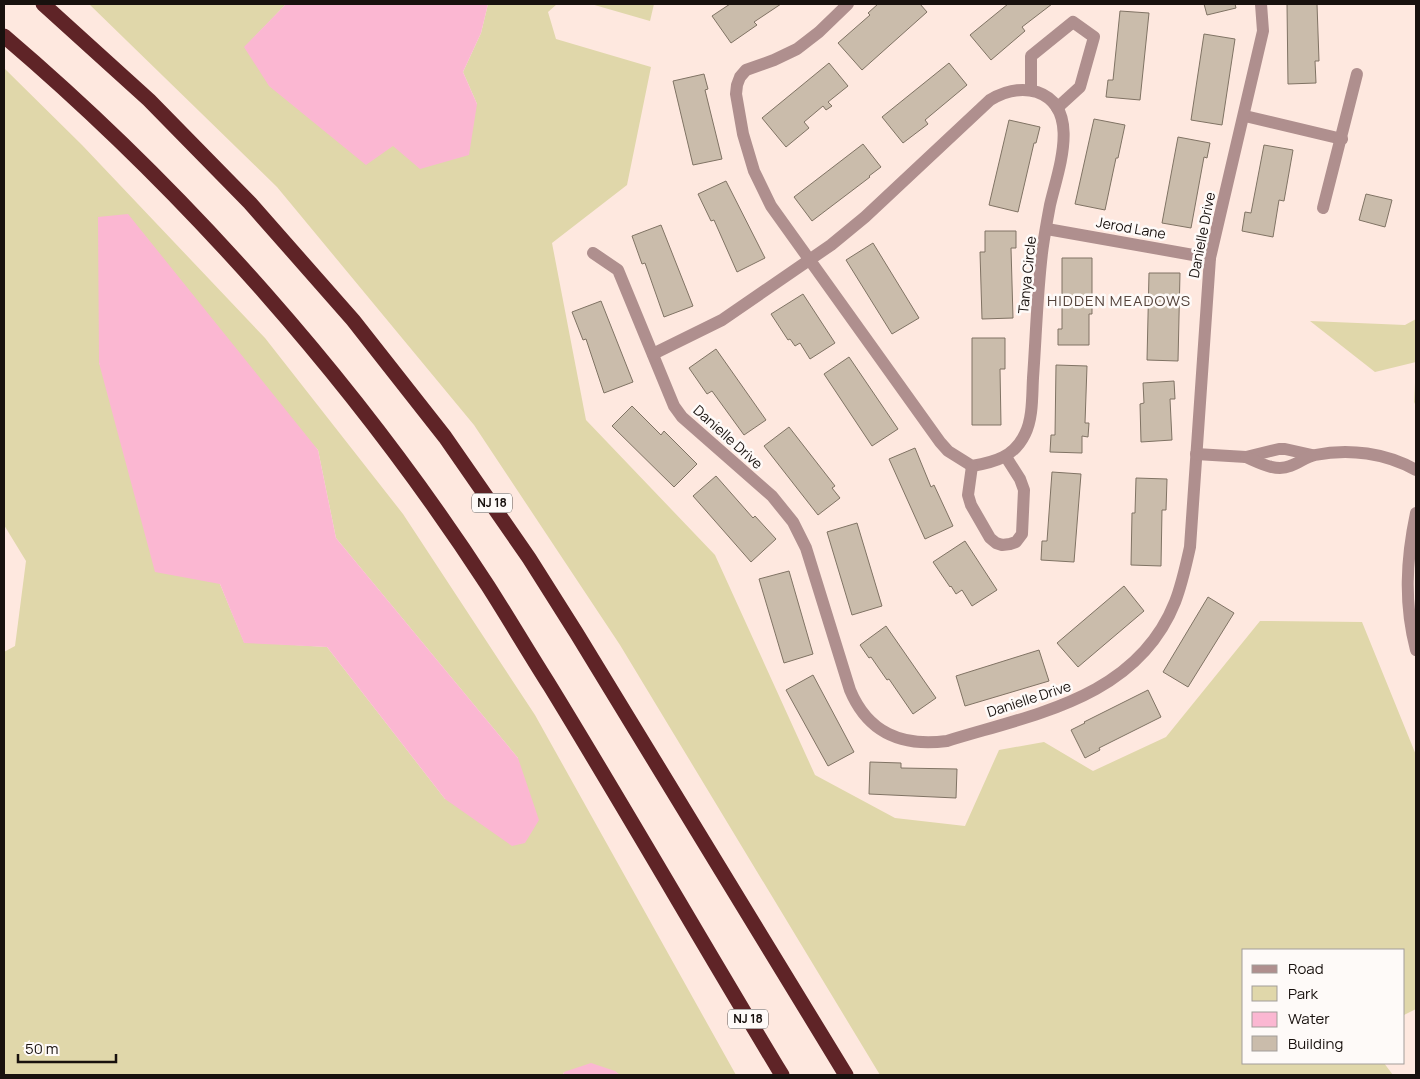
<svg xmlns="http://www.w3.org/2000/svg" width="1420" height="1079" viewBox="0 0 1420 1079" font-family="Manrope,sans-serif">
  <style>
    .green { fill: #e0d7aa; fill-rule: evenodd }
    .water { fill: #fbb7d2 }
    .building { fill: #cabcab; stroke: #807364 }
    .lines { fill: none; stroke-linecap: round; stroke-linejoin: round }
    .minor { stroke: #af8f8e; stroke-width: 12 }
    .highway { stroke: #5f2427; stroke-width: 15 }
    .labels { text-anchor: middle; stroke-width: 5; stroke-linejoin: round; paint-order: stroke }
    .shield { fill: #fefaf8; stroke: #5d5754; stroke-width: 1 }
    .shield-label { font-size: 12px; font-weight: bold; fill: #18110e }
    .street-label { font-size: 14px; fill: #18110e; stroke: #fefaf8 }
    .neighbourhood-label { font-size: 15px; letter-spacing: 1px; fill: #54433b; stroke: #fefaf8 }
  </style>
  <rect width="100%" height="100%" fill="#fee8df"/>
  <g class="green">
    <path d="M 89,4 L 286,4 L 245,47 L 393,146 L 477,104 L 463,72 L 481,33 L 488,4 L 557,4 L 548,12 L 556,39 L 651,67 L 627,185 L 552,243 L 586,420 L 715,555 L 815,775 L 895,818 L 965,826 L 999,750 L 1044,742 L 1093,771 L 1166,737 L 1260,621 L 1362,622 L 1416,755 L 1416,1009 L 1404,1015 L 1404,950 L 1244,950 L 1244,1063 L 1384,1063 L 1393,1075 L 880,1075 L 620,645 L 474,425 L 277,187 Z"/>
    <path d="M 591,4 L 654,4 L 650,21 Z"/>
    <path d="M 4,68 L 82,145 L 265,338 L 403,514 L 535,715 L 736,1075 L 620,1075 L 614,1071 L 564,1072 L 563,1075 L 4,1075 L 4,652 L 15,646 L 26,561 L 4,525 ZM 99,217 L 318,450 L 336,538 L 518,758 L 445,799 L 327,647 L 244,642 L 220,584 L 99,363 Z"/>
    <path d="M 1416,319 L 1416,400 L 1414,404 L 1416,362 L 1375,372 L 1310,321 L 1405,325 Z"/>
  </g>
  <g class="water">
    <path d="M 286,4 L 488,4 L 481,33 L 463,72 L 477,104 L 469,155 L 420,169 L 393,146 L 366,165 L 269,86 L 244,47 Z"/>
    <path d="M 128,214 L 318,450 L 336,538 L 518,758 L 539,820 L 525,843 L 512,846 L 445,799 L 327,647 L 244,643 L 220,584 L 155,572 L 99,363 L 98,217 Z"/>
    <path d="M 591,1063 L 615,1071 L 620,1075 L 563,1075 L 564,1072 Z"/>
  </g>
  <g class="building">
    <path d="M 730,4 L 781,4 L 754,22 L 757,25 L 731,43 L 712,16 Z"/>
    <path d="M 878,4 L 920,4 L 927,12 L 862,70 L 838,43 L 870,15 L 868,13 Z"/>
    <path d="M 1008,4 L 1052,4 L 1022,27 L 1025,31 L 991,60 L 970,35 Z"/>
    <path d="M 1204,4 L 1235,4 L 1236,8 L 1207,15 Z"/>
    <path d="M 1287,4 L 1317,4 L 1319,61 L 1315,61 L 1316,83 L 1288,84 Z"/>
    <path d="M 1120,11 L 1149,13 L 1140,100 L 1106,97 L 1108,80 L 1113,80 Z"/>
    <path d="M 1204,34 L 1235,39 L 1222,125 L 1191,120 Z"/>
    <path d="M 829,63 L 848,86 L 828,102 L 832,106 L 826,110 L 823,106 L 804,122 L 809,128 L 786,147 L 762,118 Z"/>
    <path d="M 949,63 L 967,85 L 925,120 L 928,124 L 903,143 L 882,117 Z"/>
    <path d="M 704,74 L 708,89 L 705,90 L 722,159 L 693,165 L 673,81 Z"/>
    <path d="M 1094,119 L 1125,125 L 1118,158 L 1116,158 L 1105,210 L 1075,204 Z"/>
    <path d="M 1009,120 L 1040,127 L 1036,143 L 1034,143 L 1018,212 L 989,205 Z"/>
    <path d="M 1178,137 L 1210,143 L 1207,158 L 1204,157 L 1191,228 L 1162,223 Z"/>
    <path d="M 863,144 L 881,167 L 869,176 L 870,177 L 812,221 L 794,197 Z"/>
    <path d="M 1264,145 L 1293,150 L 1284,201 L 1279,200 L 1273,237 L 1242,231 L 1245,212 L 1251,213 Z"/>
    <path d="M 726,181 L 765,258 L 737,272 L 714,220 L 711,221 L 698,194 Z"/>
    <path d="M 1366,194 L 1392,200 L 1385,227 L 1359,220 Z"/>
    <path d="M 661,225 L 693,306 L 664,317 L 645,263 L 642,264 L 632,236 Z"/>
    <path d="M 985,231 L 1016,231 L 1016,248 L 1011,248 L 1013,318 L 982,319 L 980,252 L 985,252 Z"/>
    <path d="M 873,243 L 919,318 L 892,334 L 846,260 Z"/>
    <path d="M 1062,258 L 1092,258 L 1092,314 L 1089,314 L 1089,345 L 1058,345 L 1058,329 L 1062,329 Z"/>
    <path d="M 1149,273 L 1180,273 L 1178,361 L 1147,360 Z"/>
    <path d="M 803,294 L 835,343 L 810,359 L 800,343 L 795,346 L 790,339 L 788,340 L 771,314 Z"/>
    <path d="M 601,301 L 633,382 L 604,393 L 586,339 L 583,340 L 572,312 Z"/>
    <path d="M 972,338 L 1005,338 L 1005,369 L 1000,369 L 1001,425 L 972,425 Z"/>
    <path d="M 716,349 L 766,420 L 744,435 L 712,391 L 707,394 L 689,368 Z"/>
    <path d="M 849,357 L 898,429 L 872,446 L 824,374 Z"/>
    <path d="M 1056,365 L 1087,366 L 1085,423 L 1089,423 L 1088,437 L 1082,436 L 1082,453 L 1050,452 L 1051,435 L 1055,435 Z"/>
    <path d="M 1174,381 L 1175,399 L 1170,399 L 1172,440 L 1141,442 L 1140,404 L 1144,403 L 1143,383 Z"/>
    <path d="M 632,406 L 661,435 L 664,431 L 697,464 L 674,487 L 612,426 Z"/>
    <path d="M 789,427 L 835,486 L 832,488 L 840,498 L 818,515 L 764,446 Z"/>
    <path d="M 915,448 L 931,487 L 934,485 L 953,526 L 925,539 L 889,459 Z"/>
    <path d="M 1052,472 L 1081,474 L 1074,562 L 1041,560 L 1042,541 L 1047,541 Z"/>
    <path d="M 716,476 L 753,518 L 755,516 L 776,539 L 751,562 L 693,496 Z"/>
    <path d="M 1136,478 L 1167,479 L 1166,510 L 1162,510 L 1161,566 L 1131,565 L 1132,513 L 1135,513 Z"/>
    <path d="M 857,523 L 882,606 L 852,615 L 827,532 Z"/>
    <path d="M 965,541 L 997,590 L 972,606 L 962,590 L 956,594 L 951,586 L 950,587 L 933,562 Z"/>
    <path d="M 789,571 L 813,654 L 784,663 L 759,579 Z"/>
    <path d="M 1124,586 L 1144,611 L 1078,667 L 1057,643 Z"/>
    <path d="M 1208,597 L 1234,613 L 1188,687 L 1163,672 Z"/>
    <path d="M 886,626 L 936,698 L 913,714 L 889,679 L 887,680 L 871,657 L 869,658 L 860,645 Z"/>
    <path d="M 1039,650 L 1049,681 L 965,706 L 956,676 Z"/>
    <path d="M 813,675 L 854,752 L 828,766 L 786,690 Z"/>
    <path d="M 1148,690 L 1161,717 L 1099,748 L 1100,750 L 1085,758 L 1071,730 L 1085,723 L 1084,722 Z"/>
    <path d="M 870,762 L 901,763 L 901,768 L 957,769 L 956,798 L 869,794 Z"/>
  </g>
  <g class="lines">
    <g class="minor">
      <path d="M 1031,90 L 1031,56 L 1073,22 L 1094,37 L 1080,87 L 1057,108"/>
      <path d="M 1245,116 L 1342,139"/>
      <path d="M 1323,208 L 1357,74"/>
      <path d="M 1047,229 L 1210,258"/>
      <path d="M 593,253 L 618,270 L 674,406 L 682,417 L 772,496 L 793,522 L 806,548 L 850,690 C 868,733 902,747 947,741 C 1034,714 1137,698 1175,602 C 1182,584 1186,565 1190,547 L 1210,258 L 1263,31 L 1261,4"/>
      <path d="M 653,354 L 722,320 L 831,245 L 865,217 L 990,100 C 1005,91 1020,87 1037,92 C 1083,108 1057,173 1050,205 C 1047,221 1044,237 1042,253 C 1037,295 1036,337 1033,378 C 1032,396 1033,418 1025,434 C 1014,457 995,462 972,466 L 948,451 L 940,442 L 771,206 L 754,171 L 743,134 L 736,94 L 737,85 L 740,77 L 746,70 L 774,60 L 797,49 L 819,32 L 848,4"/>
      <path d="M 1196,454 L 1246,457 L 1279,449 L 1285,449 L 1312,455"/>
      <path d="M 1246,457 C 1260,463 1276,472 1290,466 C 1299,463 1306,457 1315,455 C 1349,448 1386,453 1416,470"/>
      <path d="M 972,466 L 968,495 L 971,505 L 990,538 L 996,543 L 1002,545 L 1010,544 L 1016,542 L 1022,534 L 1024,490 L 1020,479 L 1006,457"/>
      <path d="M 1416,513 C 1406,560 1404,604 1416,650"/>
    </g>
    <g class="highway">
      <path d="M 43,4 L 149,100 L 250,203 L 353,320 L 445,437 L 529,558 L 577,634 L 846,1075"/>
      <path d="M 4,36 C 188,193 356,383 488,586 C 509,619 529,653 550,686 C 629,815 704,946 782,1075"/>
    </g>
  </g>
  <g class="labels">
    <g class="shield">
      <rect x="472" y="493.5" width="40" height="19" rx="4"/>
      <rect x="728" y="1009.5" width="40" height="19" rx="4"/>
    </g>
    <g class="shield-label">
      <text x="492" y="507">NJ 18</text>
      <text x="748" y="1023">NJ 18</text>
    </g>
    <g class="street-label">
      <text transform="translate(1131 228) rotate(10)" y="5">Jerod Lane</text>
      <text transform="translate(1202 235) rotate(-79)" y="5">Danielle Drive</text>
      <text transform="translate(1027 275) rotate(-84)" y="5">Tanya Circle</text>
      <text transform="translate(728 437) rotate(42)" y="5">Danielle Drive</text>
      <text transform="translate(1029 699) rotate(-18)" y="5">Danielle Drive</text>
    </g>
    <g class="neighbourhood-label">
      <text x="1119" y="306">HIDDEN MEADOWS</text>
    </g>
  </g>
  <rect width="1420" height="1079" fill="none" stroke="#18110e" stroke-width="10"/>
  <rect x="1242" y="949" width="162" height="115" fill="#fefaf8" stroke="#a29d9a"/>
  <rect x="1252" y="965" width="25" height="8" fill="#af8f8e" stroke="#a29d9a"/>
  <text x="1288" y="974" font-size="15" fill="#18110e">Road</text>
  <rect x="1252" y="986" width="25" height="15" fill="#e0d7aa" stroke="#a29d9a"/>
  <text x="1288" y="999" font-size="15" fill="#18110e">Park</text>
  <rect x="1252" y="1012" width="25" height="15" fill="#fbb7d2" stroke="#a29d9a"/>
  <text x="1288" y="1024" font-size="15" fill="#18110e">Water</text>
  <rect x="1252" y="1036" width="25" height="15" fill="#cabcab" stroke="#a29d9a"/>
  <text x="1288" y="1049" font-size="15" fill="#18110e">Building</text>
  <path d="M18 1054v8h98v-8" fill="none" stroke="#18110e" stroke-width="2.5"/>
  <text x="25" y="1054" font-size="15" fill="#18110e" stroke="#fefaf8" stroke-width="4" paint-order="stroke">50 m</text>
</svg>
